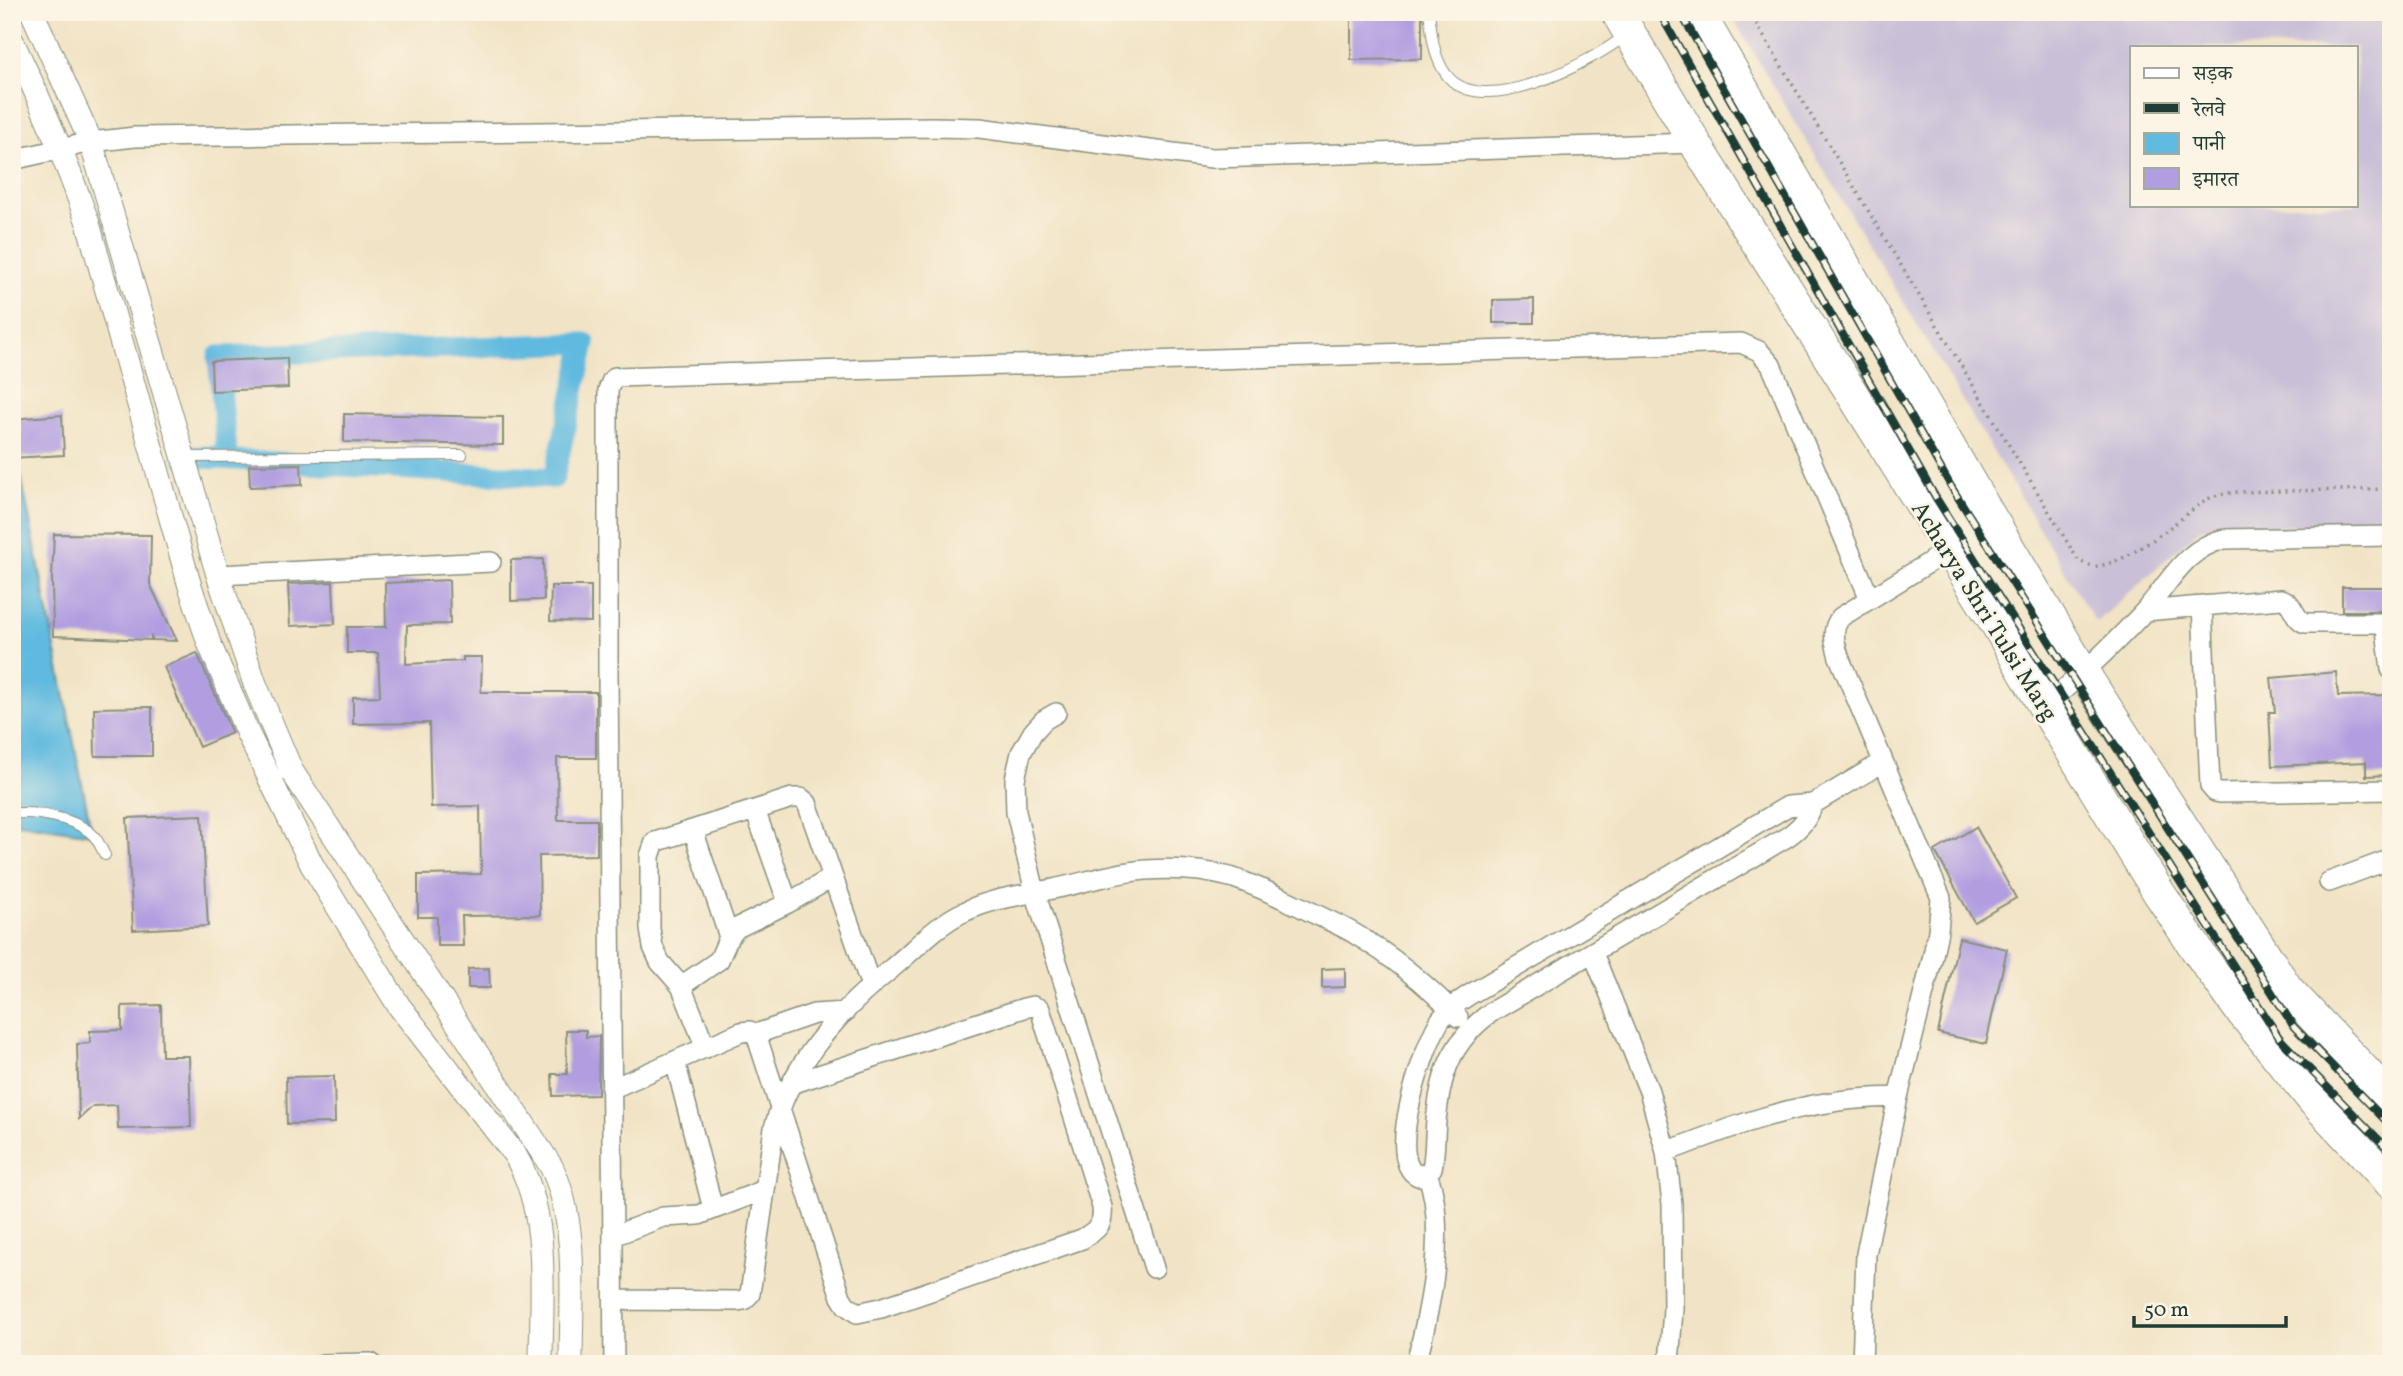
<svg xmlns="http://www.w3.org/2000/svg" width="2403" height="1376" font-family="Vollkorn,'Noto Serif Devanagari',serif">
	<style>
		.industrial { fill: #c9bfd7; fill-rule: evenodd }
		.water { fill: #61badf; stroke: #407c8a; stroke-width: 2 }
		.lines { fill: none; stroke-linecap: round; stroke-linejoin: round }
		.canal { stroke: #61badf; stroke-width: 21 }
		.building { fill: #b19ee0 }
		.service-casing { stroke: #88907c; stroke-width: 12 }
		.minor-casing { stroke: #88907c; stroke-width: 22 }
		.tertiary-casing { stroke: #88907c; stroke-width: 25 }
		.trunk-casing { stroke: #88907c; stroke-width: 34 }
		.path { stroke: #88907c; stroke-width: 3.5; stroke-dasharray: 2 5; stroke-linecap: butt }
		.service { stroke: #fff; stroke-width: 10 }
		.minor { stroke: #fff; stroke-width: 19 }
		.tertiary { stroke: #fff; stroke-width: 23 }
		.trunk { stroke: #fff; stroke-width: 32 }
		.rail-casing { stroke: #1f3d34; stroke-width: 8 }
		.rail { stroke: #fcf5e5; stroke-width: 5; stroke-dasharray: 16; stroke-linecap: butt }
		.labels { text-anchor: middle; stroke-width: 5; stroke-linejoin: round; paint-order: stroke }
		.street-label { font-size: 24px; fill: #1f3d34; stroke: #fcf5e5 }
	</style>
	<rect width="100%" height="100%" fill="#fcf5e5"/>
	<filter id="ink" filterUnits="userSpaceOnUse"><feTurbulence type="fractalNoise" baseFrequency=".0143" numOctaves="2"/><feDisplacementMap in="SourceGraphic" scale="14" xChannelSelector="R" yChannelSelector="G"/><feConvolveMatrix kernelMatrix="1 2 1 2 8 2 1 2 1" color-interpolation-filters="sRGB"/></filter>
	<filter id="wash" filterUnits="userSpaceOnUse"><feTurbulence type="fractalNoise" baseFrequency=".00686" numOctaves="4" result="noise"/><feDisplacementMap in="SourceGraphic" scale="28" xChannelSelector="R" yChannelSelector="G"/><feGaussianBlur stdDeviation="1.57" result="paint"/><feColorMatrix in="noise" values="0 0 0 0 0 0 0 0 0 0 0 0 0 0 0 0 0 1.4 0 .05"/><feComposite in="paint" operator="in"/></filter>
	<g filter="url(#wash)">
		<rect width="100%" height="100%" fill="#f1e3c5"/>
		<path class="industrial" d="M1729,12H2391V524L2201,528L2096,623ZM2132,47H2356V205H2132Z"/>
		<path class="water" d="M12,431L92,834L12,822Z"/>
		<g class="lines">
			<path class="canal" d="M585,343L554,478L184,457L227,456L218,356Z"/>
		</g>
		<g id="blocks">
			<path class="building" d="M1351,12H1422V59L1351,60Z
				M1534,299V323H1493V300Z
				M287,358L288,388L212,391L211,361Z
				M344,414L503,417V445L344,442Z
				M62,415L64,455L12,458V419Z
				M301,464L302,485L250,487L249,465Z
				M54,534L151,535L150,584L177,641L153,640L151,637V640L53,636L52,577Z
				M543,559L544,600L511,601V560Z
				M449,580L450,624L407,625L406,664L463,661V657H482L481,692H596V758H557L558,820H597V855L539,856L540,915L462,916L463,946H437V917H418V875L481,874L480,806L431,807L429,723L353,724V697L380,696L378,653H347V627H386L385,583Z
				M333,582L335,624L290,626L288,584Z
				M551,586H591V622L550,621Z
				M2342,587H2391V615L2380,611H2342Z
				M197,653L232,733L199,747L164,667Z
				M2336,672L2338,696L2391,695V775L2366,776V762L2272,766L2269,712H2275L2271,678Z
				M152,707V756H95L94,708Z
				M202,815L208,926L133,930L127,818Z
				M1976,827L2016,898L1974,922L1935,851Z
				M1959,938L2007,949L1986,1044L1938,1033Z
				M489,968L490,988H468V969Z
				M1345,968V987L1322,988V969Z
				M161,1005L162,1056H189L191,1127L118,1129L117,1105L93,1106L79,1119L77,1044L90,1043V1031L122,1030V1006Z
				M566,1030H586V1037L599,1036L598,1095L553,1096L552,1074H567Z
				M334,1076L335,1123L287,1124L286,1077Z"/>
		</g>
	</g>
	<g filter="url(#ink)">
		<use href="#blocks" fill-opacity="0" stroke="#88907c" stroke-width="2"/>
		<g class="lines">
			<g class="service-casing">
				<path id="service" d="M1429,12C1432,33 1433,57 1446,74C1480,122 1592,62 1626,35
					M185,457L462,455
					M12,814C34,810 77,819 93,835C99,841 101,848 105,855"/>
			</g>
			<g class="minor-casing">
				<path id="minor" d="M12,160L91,142L135,137L933,127L979,128L1212,158L1695,143
					M218,575L491,562
					M2202,605L2210,786L2215,792L2220,793L2391,790
					M2145,611L2281,599C2295,602 2292,618 2305,623H2380L2386,630L2391,669
					M2044,706C2079,678 2111,647 2142,614C2169,585 2183,549 2224,539L2391,536
					M1056,713L1044,720L1033,732L1021,753L1015,779L1016,812L1035,892L1154,1268
					M1813,804C1808,819 1800,828 1787,837L1493,1011C1455,1038 1442,1067 1437,1113C1434,1131 1436,1150 1432,1168L1427,1173L1418,1176C1384,1160 1424,1049 1438,1024C1445,1011 1457,1003 1469,995L1788,806L1813,804L1883,762
					M755,810L788,903
					M693,830L729,937
					M2329,882L2391,859
					M1593,953L1649,1091L1666,1152L1672,1204L1673,1309L1669,1364
					M681,986L719,960L729,937L737,928L788,903L833,877
					M756,1034L814,1014L845,1012
					M706,1048L681,986L660,962L653,947L650,929V856L655,842L792,798H801L807,803L871,986
					M675,1061L713,1209
					M611,1089L741,1032L750,1031L756,1034L841,1297L846,1305L857,1313L881,1308L1082,1239C1097,1230 1104,1225 1102,1207L1040,1009L1033,1006L1024,1008L791,1084
					M1666,1152C1720,1131 1775,1110 1833,1102C1854,1098 1877,1098 1898,1097
					M613,1236L663,1217L699,1215L764,1190
					M614,1300L738,1301L744,1300L750,1294L774,1128C791,1063 839,1011 891,969C914,950 938,923 966,911C994,898 1023,895 1053,889C1084,883 1114,872 1146,870C1173,868 1204,870 1230,877C1256,885 1279,897 1303,908C1320,917 1339,924 1355,934C1392,956 1428,986 1458,1017
					M323,1364L371,1363
					M614,1364L608,672V390L612,380L615,377L1741,343L1759,351L1771,365L1870,599
					M1416,1364C1430,1309 1448,1228 1427,1173
					M1862,1364L1866,1254L1898,1097L1932,960L1938,931L1941,898L1839,657C1835,642 1830,630 1841,617L1930,562L1947,547"/>
			</g>
			<g class="tertiary-casing">
				<path id="tertiary" d="M32,12L91,142L218,575L255,684L291,770L551,1166C579,1222 571,1302 571,1364
					M12,41C41,101 66,160 88,223L189,583L209,643L248,734L312,865L399,1006L515,1155C551,1216 541,1295 541,1364"/>
			</g>
			<g class="trunk-casing">
				<path id="trunk" d="M1617,12L1695,143L1999,628L2044,706L2159,893L2197,950L2238,1007L2313,1100L2391,1183
					M1698,12L1977,495L2084,674L2287,989L2391,1099"/>
			</g>
			<path class="path" d="M1749,12L2078,560C2084,563 2091,567 2098,566C2133,561 2177,521 2205,500L2218,495L2235,492L2391,489"/>
			<use href="#service" class="service"/>
			<use href="#minor" class="minor"/>
			<use href="#tertiary" class="tertiary"/>
			<use href="#trunk" class="trunk"/>
			<g class="rail-casing">
				<path id="rail" d="M1659,12L1936,498L2280,1039L2391,1152
					M1680,12L1952,488L2294,1027L2391,1126"/>
			</g>
			<use href="#rail" class="rail"/>
		</g>
	</g>
	<g class="labels">
		<g class="street-label">
			<text transform="translate(1985 611) rotate(58)" y="8">Acharya Shri Tulsi Marg</text>
		</g>
	</g>
	<rect width="2403" height="1376" fill="none" stroke="#fcf5e5" stroke-width="42"/>
	<rect x="2130" y="46" width="228" height="161" fill="#fcf5e5" stroke="#a4ab9e" stroke-width="2"/>
	<rect x="2144" y="68" width="35" height="10" fill="#ffffff" stroke="#a4ab9e" stroke-width="2"/>
	<text x="2193" y="80" font-size="21" fill="#1f3d34">सड़क</text>
	<rect x="2144" y="103" width="35" height="10" fill="#1f3d34" stroke="#a4ab9e" stroke-width="2"/>
	<text x="2193" y="116" font-size="21" fill="#1f3d34">रेलवे</text>
	<rect x="2144" y="133" width="35" height="21" fill="#61badf" stroke="#a4ab9e" stroke-width="2"/>
	<text x="2193" y="150" font-size="21" fill="#1f3d34">पानी</text>
	<rect x="2144" y="168" width="35" height="21" fill="#b19ee0" stroke="#a4ab9e" stroke-width="2"/>
	<text x="2193" y="186" font-size="21" fill="#1f3d34">इमारत</text>
	<path d="M2134 1316v10h152v-10" fill="none" stroke="#1f3d34" stroke-width="3.5"/>
	<text x="2144" y="1316" font-size="21" fill="#1f3d34" stroke="#fcf5e5" stroke-width="5" paint-order="stroke">50 m</text>
</svg>
